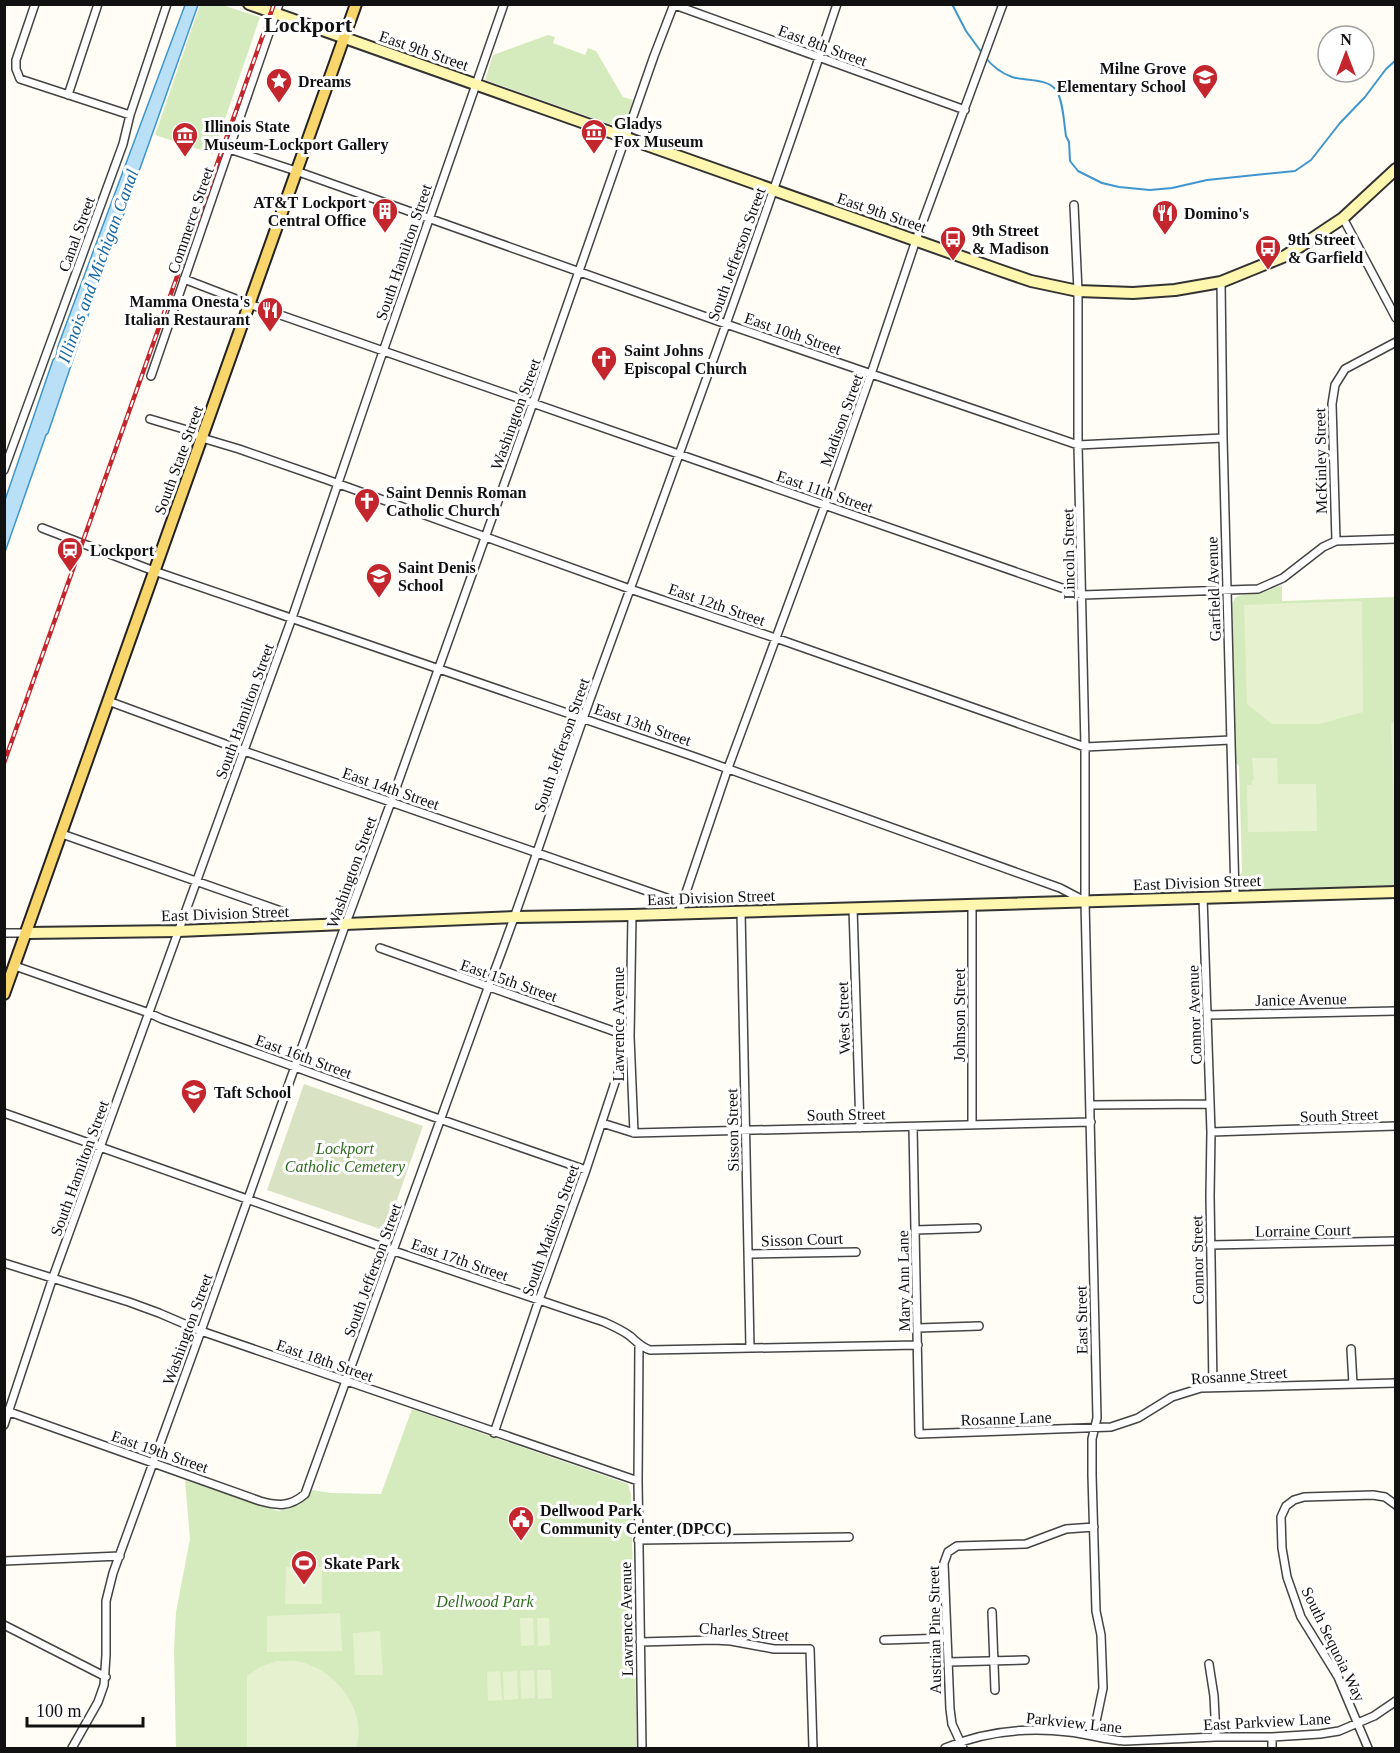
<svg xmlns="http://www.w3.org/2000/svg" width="1400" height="1753" font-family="'Times New Roman',serif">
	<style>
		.green { fill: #d5ebbd }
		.cemetery { fill: #d9e3c4 }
		.pitch { fill: #e6f2cf }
		.water { fill: #b9e0f7; stroke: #3f96cf; stroke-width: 1.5 }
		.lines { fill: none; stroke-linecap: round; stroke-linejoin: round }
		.stream { stroke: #3f96cf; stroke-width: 2 }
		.street-casing { stroke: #444; stroke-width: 10 }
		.secondary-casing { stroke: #333; stroke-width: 14 }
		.primary-casing { stroke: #222; stroke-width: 14 }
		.street { stroke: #fff; stroke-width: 7 }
		.secondary { stroke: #fff6b0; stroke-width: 10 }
		.primary { stroke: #f9d66b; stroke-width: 10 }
		.rail-casing { stroke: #c4262e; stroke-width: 4.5 }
		.rail { stroke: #fff; stroke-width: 2; stroke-dasharray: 7; stroke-linecap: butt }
		.labels { text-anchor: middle; stroke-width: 6; stroke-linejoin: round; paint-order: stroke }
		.street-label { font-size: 16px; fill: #111; stroke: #fff }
		.poi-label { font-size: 16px; font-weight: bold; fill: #111; stroke: #fff; text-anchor: start }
		.park-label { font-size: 16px; font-style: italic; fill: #2f6b1f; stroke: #fff }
		.water-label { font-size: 18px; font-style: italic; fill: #1768a6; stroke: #fff }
		.district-label { font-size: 22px; font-weight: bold; fill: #111; stroke: #fff }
	</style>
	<rect width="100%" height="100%" fill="#fffdf5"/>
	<path class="green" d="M200,5H222L260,17L213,154L155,135Z
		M548,35L555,37L553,43L585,55L588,48L596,51L623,97L633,100L624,129L485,80L493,55Z
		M1282,585V601L1395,597V887L1252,890C1243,889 1240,884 1239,876L1242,872L1239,766L1236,763L1232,604L1235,598L1238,596L1266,591Z
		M412,1409L628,1484L631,1495L637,1748H176L174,1649L176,1612L190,1539L185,1480L278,1511C294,1508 303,1503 312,1490L331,1493L381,1494Z"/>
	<path class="cemetery" d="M304,1084L423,1126L386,1231L267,1190Z"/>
	<path class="pitch" d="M1362,601L1363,712L1319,724H1272L1247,704L1244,605Z
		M1391,723H1396L1395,837Z
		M1252,758H1277L1278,784H1316L1317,831L1248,832L1247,785H1252V780H1254Z
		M286,1567H322V1604H285Z
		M340,1613L342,1651L267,1652V1616Z
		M520,1618H533L534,1645L521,1646Z
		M537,1618H549L550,1645L538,1646Z
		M380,1631L383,1675H355L353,1633Z
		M277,1661C285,1661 294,1660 301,1662C337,1671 368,1711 356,1748H247V1676L260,1667Z
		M534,1670L535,1698L521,1699L520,1671Z
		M537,1670H551L552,1698L538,1699Z
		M500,1671L502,1700L488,1701L487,1672Z
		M517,1671L518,1699L504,1700L503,1672Z"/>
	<path class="water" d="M185,5H198L93,301L48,433L46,435L5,552V500L53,360L56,357L58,346Z"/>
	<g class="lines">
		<path class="stream" d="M952,4L966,31L982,53
			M985,57C992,66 1001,73 1012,77C1025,81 1047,78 1056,90C1063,99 1064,124 1066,136L1069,142L1070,161L1078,171L1102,183L1119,187L1150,190L1172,188L1207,180L1295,171L1311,160L1340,123L1365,97L1386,69L1396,60"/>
		<g class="street-casing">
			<path id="street" d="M35,4L16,60V69L20,79L130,115
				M672,4L965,110
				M68,95L98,4
				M211,143L296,171L726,324L1078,445L1223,438
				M1074,205L1078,291V445L1085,747V901L1097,1418L1092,1439V1475L1096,1611L1101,1635L1103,1688L1093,1736
				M1343,218L1396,318
				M184,279L249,304L1082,595L1258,589L1283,578L1323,547L1336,541L1396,539
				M1221,282L1223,438L1235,895
				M151,376L279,4
				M150,419L187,430L202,438L239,449L325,479L630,589L787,642L1085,747L1231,740
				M4,470L123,144L130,115L167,4
				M42,528L154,571L695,757L1060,888L1083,900
				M1336,541L1332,404L1335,385L1345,369L1396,342
				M108,701L244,751L667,898
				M62,834L281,911
				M1203,897L1211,1132L1210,1196L1213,1387
				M972,904V1125
				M853,908L860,1128
				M741,911L750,1348
				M679,913L728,768L825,505L871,374L916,240L1003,4
				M632,915L630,1037L634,1133
				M4,933H27
				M380,948L630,1037L586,1170L539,1300L494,1433
				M15,966L149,1013L162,1019L428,1115L586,1170
				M1207,1015L1396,1011
				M1090,1105L1210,1104
				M4,1113L394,1251L604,1322C613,1326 622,1330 630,1336C637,1342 641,1347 650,1350L918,1345
				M602,1123L634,1133L1091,1122
				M913,1127L919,1434L1111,1427L1138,1418L1172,1397L1201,1388L1396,1383
				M1211,1132L1396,1126
				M915,1230L977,1228
				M1210,1245L1396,1241
				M749,1254L856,1252
				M4,1263L129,1302L159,1313L201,1331L638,1481
				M918,1328L979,1326
				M639,1345L638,1481L642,1748
				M1351,1349L1353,1384
				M4,1410L260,1501C278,1506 290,1507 305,1494L488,988C526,890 557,790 593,691C676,463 760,235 837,4
				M4,1425L53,1277L292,618L379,363L504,4
				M638,1540L849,1537
				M4,1561L120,1556
				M992,1612L995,1690
				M4,1625L106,1677
				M884,1640L947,1638
				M640,1642L714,1640L731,1641L774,1649H810L813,1748
				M948,1662L1025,1660
				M1209,1664L1214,1696L1216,1737
				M72,1748L98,1702L104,1685L106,1655V1601L113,1573L201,1331L346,923L391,802L533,403L654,56L674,4
				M945,1748C985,1731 1026,1727 1069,1732C1088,1734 1106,1740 1125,1741L1216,1737H1272L1320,1734L1339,1731L1374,1716L1396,1701
				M963,1748L952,1724L950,1709L944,1563L948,1552L957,1546L1026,1544L1066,1529L1094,1527
				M1272,1748V1737
				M1368,1748L1338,1677L1301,1617L1287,1577L1282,1548L1281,1517L1286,1506L1294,1500L1304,1497L1373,1495L1385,1497L1396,1505"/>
		</g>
		<g class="secondary-casing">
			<path id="secondary" d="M249,4C499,93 749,181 999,270L1031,281L1078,291L1133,293L1175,290L1221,282L1285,256L1304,244L1343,218L1396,169
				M27,933L178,931L516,917L632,915L1396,892"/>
		</g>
		<g class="primary-casing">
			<path id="primary" d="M4,994L356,4"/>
		</g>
		<use href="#street" class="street"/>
		<use href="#secondary" class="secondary"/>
		<use href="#primary" class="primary"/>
		<g class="rail-casing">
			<path id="rail" d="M4,763L274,4"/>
		</g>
		<use href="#rail" class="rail"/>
	</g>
	<defs>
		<g id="school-pin" transform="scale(1.35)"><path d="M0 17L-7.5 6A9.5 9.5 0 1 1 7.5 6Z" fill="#c4262e" stroke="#fff"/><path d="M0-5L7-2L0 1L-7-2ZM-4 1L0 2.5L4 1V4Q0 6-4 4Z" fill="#fff"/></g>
		<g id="sight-pin" transform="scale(1.35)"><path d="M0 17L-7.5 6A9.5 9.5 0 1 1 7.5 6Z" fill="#c4262e" stroke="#fff"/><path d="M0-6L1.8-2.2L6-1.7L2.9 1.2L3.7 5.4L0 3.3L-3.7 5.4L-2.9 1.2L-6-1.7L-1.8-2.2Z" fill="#fff"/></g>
		<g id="museum-pin" transform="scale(1.35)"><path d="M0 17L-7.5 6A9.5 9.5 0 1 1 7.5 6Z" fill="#c4262e" stroke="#fff"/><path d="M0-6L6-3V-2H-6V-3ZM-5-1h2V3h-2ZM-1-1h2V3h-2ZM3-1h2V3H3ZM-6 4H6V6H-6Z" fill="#fff"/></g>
		<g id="building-pin" transform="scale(1.35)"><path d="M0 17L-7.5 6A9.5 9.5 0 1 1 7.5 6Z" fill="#c4262e" stroke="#fff"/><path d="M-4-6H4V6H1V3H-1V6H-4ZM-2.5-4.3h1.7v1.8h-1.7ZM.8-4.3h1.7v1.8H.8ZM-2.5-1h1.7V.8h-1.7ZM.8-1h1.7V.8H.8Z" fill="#fff"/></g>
		<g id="restaurant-pin" transform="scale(1.35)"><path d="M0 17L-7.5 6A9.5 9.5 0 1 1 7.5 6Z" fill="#c4262e" stroke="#fff"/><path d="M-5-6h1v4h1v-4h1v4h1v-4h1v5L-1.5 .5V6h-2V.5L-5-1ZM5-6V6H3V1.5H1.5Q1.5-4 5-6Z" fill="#fff"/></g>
		<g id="bus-pin" transform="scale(1.35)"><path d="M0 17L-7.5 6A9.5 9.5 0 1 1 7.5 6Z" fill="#c4262e" stroke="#fff"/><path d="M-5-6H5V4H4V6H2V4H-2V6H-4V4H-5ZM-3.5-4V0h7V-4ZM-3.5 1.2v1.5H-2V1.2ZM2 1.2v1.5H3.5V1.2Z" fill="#fff"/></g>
		<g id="church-pin" transform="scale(1.35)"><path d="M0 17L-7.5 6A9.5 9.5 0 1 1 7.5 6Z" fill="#c4262e" stroke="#fff"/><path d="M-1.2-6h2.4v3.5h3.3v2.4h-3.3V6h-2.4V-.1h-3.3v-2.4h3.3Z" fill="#fff"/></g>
		<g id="station-pin" transform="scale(1.35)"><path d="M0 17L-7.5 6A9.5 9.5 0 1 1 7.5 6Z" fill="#c4262e" stroke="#fff"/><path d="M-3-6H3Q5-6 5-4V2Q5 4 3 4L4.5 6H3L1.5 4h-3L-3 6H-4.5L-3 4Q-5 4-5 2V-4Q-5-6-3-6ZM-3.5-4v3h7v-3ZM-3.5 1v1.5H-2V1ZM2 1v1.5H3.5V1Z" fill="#fff"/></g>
		<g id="civic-pin" transform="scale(1.35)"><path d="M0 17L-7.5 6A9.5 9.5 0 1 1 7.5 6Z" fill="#c4262e" stroke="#fff"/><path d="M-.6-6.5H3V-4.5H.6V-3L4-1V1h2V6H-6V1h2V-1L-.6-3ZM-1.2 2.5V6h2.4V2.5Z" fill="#fff"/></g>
		<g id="stadium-pin" transform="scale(1.35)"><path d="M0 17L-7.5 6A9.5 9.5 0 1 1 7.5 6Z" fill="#c4262e" stroke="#fff"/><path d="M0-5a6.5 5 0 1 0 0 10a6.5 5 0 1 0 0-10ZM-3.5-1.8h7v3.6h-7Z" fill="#fff"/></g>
	</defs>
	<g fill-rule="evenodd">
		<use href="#school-pin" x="1205" y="77"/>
		<use href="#sight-pin" x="279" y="81"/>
		<use href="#museum-pin" x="594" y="132"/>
		<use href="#museum-pin" x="185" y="135"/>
		<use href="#building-pin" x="385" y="211"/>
		<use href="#restaurant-pin" x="1165" y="213"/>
		<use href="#bus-pin" x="953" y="239"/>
		<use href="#bus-pin" x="1268" y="248"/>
		<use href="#restaurant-pin" x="270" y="310"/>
		<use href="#church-pin" x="604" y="359"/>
		<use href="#church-pin" x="367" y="501"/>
		<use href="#station-pin" x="70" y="550"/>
		<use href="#school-pin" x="379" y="576"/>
		<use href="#school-pin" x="194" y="1092"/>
		<use href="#civic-pin" x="521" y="1519"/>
		<use href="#stadium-pin" x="304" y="1563"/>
	</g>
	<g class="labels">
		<g class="street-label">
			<text transform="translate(823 45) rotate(20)" y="6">East 8th Street</text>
			<text transform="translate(424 50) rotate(19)" y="6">East 9th Street</text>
			<text transform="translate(882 212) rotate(19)" y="6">East 9th Street</text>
			<text transform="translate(190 220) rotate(-71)" y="6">Commerce Street</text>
			<text transform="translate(76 234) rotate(-70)" y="6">Canal Street</text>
			<text transform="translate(403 252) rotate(-71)" y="6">South Hamilton Street</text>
			<text transform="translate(736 254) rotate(-70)" y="6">South Jefferson Street</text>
			<text transform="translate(793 333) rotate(19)" y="6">East 10th Street</text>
			<text transform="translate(515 414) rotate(-70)" y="6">Washington Street</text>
			<text transform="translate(841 420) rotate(-70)" y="6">Madison Street</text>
			<text transform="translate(178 460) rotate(-70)" y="6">South State Street</text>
			<text transform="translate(1320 461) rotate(-91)" y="6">McKinley Street</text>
			<text transform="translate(825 491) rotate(19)" y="6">East 11th Street</text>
			<text transform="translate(1068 554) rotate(-91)" y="6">Lincoln Street</text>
			<text transform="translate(1213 589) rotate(-92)" y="6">Garfield Avenue</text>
			<text transform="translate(717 604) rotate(19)" y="6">East 12th Street</text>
			<text transform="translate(244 711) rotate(-70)" y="6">South Hamilton Street</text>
			<text transform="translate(643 724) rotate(19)" y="6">East 13th Street</text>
			<text transform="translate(561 745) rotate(-71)" y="6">South Jefferson Street</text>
			<text transform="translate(391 788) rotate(19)" y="6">East 14th Street</text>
			<text transform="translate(351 872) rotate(-70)" y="6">Washington Street</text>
			<text transform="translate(1197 882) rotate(-2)" y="6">East Division Street</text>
			<text transform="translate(711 897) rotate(-2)" y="6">East Division Street</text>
			<text transform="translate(225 913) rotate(-2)" y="6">East Division Street</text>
			<text transform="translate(509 980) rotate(19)" y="6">East 15th Street</text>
			<text transform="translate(1301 999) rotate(-1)" y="6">Janice Avenue</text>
			<text transform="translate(959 1015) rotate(-90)" y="6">Johnson Street</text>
			<text transform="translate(1194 1015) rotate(-92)" y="6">Connor Avenue</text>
			<text transform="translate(843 1018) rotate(-92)" y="6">West Street</text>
			<text transform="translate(618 1024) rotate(-90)" y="6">Lawrence Avenue</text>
			<text transform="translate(304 1056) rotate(20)" y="6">East 16th Street</text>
			<text transform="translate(846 1114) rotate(-1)" y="6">South Street</text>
			<text transform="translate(1339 1115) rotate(-2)" y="6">South Street</text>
			<text transform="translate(732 1130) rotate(-91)" y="6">Sisson Street</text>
			<text transform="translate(79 1168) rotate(-70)" y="6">South Hamilton Street</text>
			<text transform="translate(550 1230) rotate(-70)" y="6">South Madison Street</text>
			<text transform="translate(1303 1230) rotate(-1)" y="6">Lorraine Court</text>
			<text transform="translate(802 1239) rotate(-2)" y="6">Sisson Court</text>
			<text transform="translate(460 1259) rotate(19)" y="6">East 17th Street</text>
			<text transform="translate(1197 1260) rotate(-91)" y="6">Connor Street</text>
			<text transform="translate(372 1270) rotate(-70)" y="6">South Jefferson Street</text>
			<text transform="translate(903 1281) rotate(-91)" y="6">Mary Ann Lane</text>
			<text transform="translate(1081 1320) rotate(-91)" y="6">East Street</text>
			<text transform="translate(187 1329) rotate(-70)" y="6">Washington Street</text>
			<text transform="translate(325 1360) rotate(19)" y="6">East 18th Street</text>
			<text transform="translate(1239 1375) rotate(-4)" y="6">Rosanne Street</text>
			<text transform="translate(1006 1418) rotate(-2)" y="6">Rosanne Lane</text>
			<text transform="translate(160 1451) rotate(19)" y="6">East 19th Street</text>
			<text transform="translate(626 1619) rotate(-91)" y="6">Lawrence Avenue</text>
			<text transform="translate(934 1630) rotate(-91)" y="6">Austrian Pine Street</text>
			<text transform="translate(744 1631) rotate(5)" y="6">Charles Street</text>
			<text transform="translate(1334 1644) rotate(64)" y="6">South Sequoia Way</text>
			<text transform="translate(1267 1721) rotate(-3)" y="6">East Parkview Lane</text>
			<text transform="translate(1074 1722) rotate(6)" y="6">Parkview Lane</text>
		</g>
		<g class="poi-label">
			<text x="1186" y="74" text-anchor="end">Milne Grove<tspan x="1186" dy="18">Elementary School</tspan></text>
			<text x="298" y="87">Dreams</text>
			<text x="614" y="129">Gladys<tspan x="614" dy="18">Fox Museum</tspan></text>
			<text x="204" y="132">Illinois State<tspan x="204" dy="18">Museum-Lockport Gallery</tspan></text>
			<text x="366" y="208" text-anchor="end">AT&amp;T Lockport<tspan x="366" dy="18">Central Office</tspan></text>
			<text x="1184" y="219">Domino's</text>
			<text x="972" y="236">9th Street<tspan x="972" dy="18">&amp; Madison</tspan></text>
			<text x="1288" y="245">9th Street<tspan x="1288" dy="18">&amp; Garfield</tspan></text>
			<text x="250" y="307" text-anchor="end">Mamma Onesta's<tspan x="250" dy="18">Italian Restaurant</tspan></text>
			<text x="624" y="356">Saint Johns<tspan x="624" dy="18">Episcopal Church</tspan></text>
			<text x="386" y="498">Saint Dennis Roman<tspan x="386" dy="18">Catholic Church</tspan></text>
			<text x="90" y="556">Lockport</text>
			<text x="398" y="573">Saint Denis<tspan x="398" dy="18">School</tspan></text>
			<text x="214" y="1098">Taft School</text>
			<text x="540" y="1516">Dellwood Park<tspan x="540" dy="18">Community Center (DPCC)</tspan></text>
			<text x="324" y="1569">Skate Park</text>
		</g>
		<g class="park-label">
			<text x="345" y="1154">Lockport<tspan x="345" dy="18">Catholic Cemetery</tspan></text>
			<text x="485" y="1607">Dellwood Park</text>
		</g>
		<g class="water-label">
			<text transform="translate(98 266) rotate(-70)" y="6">Illinois and Michigan Canal</text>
		</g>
		<g class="district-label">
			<text x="308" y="32">Lockport</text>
		</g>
	</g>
	<rect width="1400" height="1753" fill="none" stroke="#111111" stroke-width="12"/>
	<g transform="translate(1346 54)"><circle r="28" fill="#ffffff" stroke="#a0a0a0" stroke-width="1.5"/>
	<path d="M0-4.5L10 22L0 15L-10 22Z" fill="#c4262e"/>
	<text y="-9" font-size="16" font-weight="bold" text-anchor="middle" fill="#111111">N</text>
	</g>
	<path d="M27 1717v9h116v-9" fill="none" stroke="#111111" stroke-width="3"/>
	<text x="36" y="1717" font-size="18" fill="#111111" stroke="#ffffff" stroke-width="4.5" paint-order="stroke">100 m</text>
</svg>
